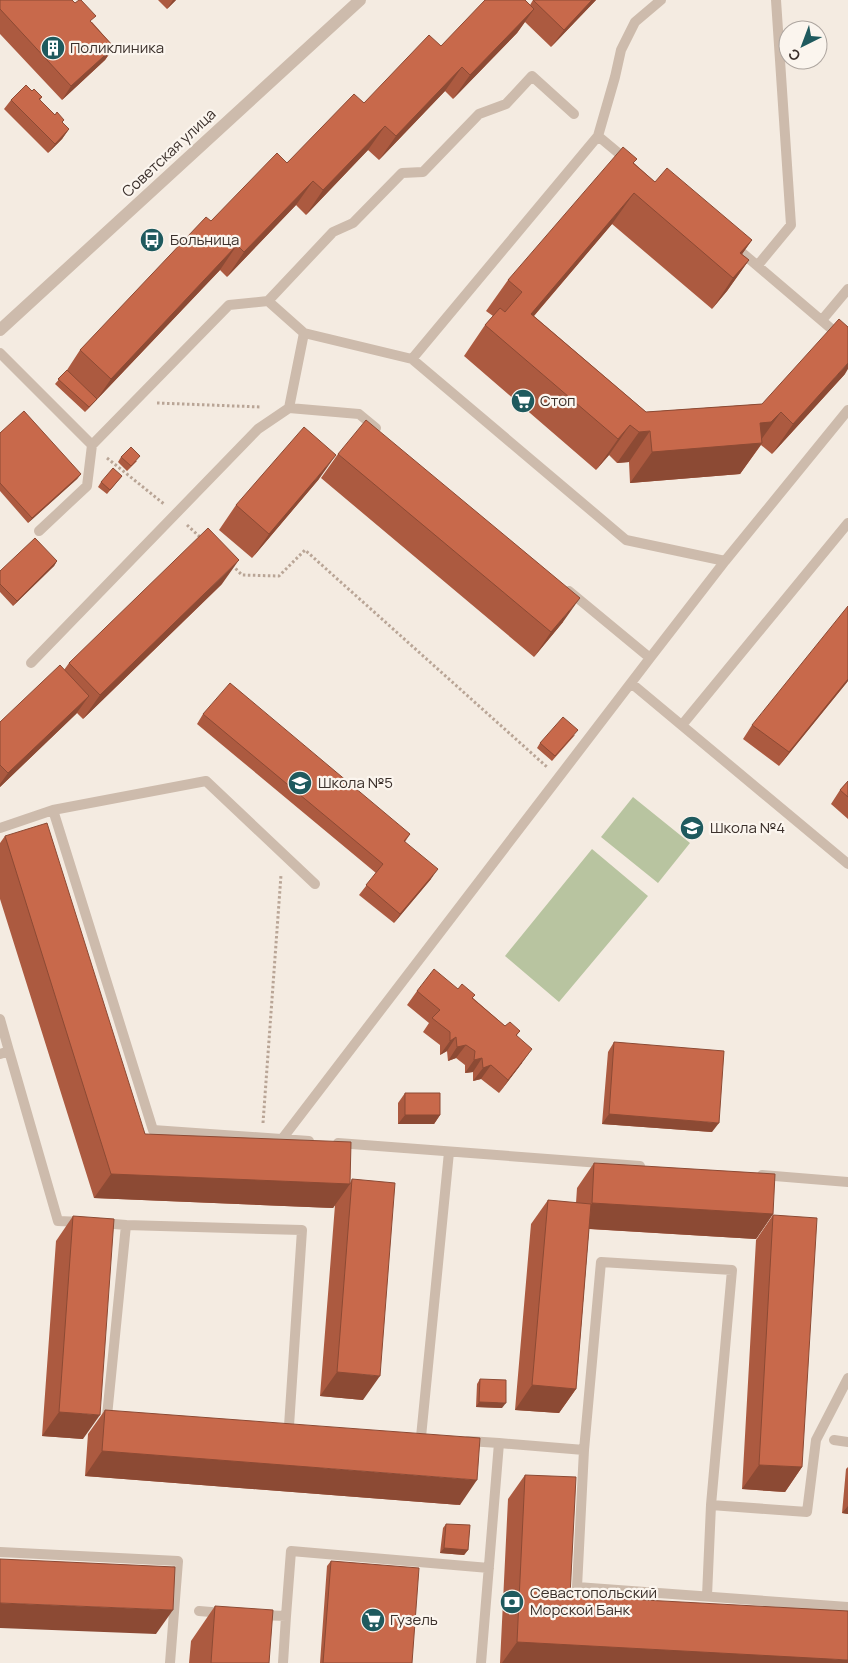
<svg xmlns="http://www.w3.org/2000/svg" width="848" height="1663" font-family="Manrope,sans-serif">
	<style>
		.green { fill: #b8c4a0 }
		.lines { fill: none; stroke-linecap: round; stroke-linejoin: round }
		.path { stroke: #b9a596; stroke-width: 3; stroke-dasharray: 2.5 2.5; stroke-linecap: butt }
		.service { stroke: #cdbbac; stroke-width: 10 }
		.minor { stroke: #cdbbac; stroke-width: 12 }
		.wall { fill: #ac5a40 }
		.shaded-wall { fill: #8c4a34 }
		.building { fill: #c8694b; stroke: #8c4a34 }
		.labels { text-anchor: middle; stroke-width: 4.5; stroke-linejoin: round; paint-order: stroke }
		.poi-label { font-size: 15px; fill: #3b302b; stroke: #fbf5ee; text-anchor: start }
		.street-label { font-size: 15px; fill: #3b302b; stroke: #fbf5ee }
	</style>
	<rect width="100%" height="100%" fill="#f4ebe1"/>
	<path class="green" d="M633,797L690,843L658,883L601,837Z
		M592,849L648,896L559,1002L505,956Z"/>
	<g class="lines">
		<path class="path" d="M157,403L261,407
			M107,458L164,504
			M187,525L201,538
			M232,565L242,575L279,576L305,550L547,767
			M263,1123L281,875"/>
		<path class="service" d="M661,0L635,22L621,50L615,77L598,136L412,359L626,540L725,561L848,410
			M598,136L628,161
			M733,245L848,343
			M758,265L791,225L776,0
			M268,301L304,333L289,408
			M822,320L848,289
			M304,333L412,359
			M0,353L92,445L229,305L268,301L333,232L353,223L402,173L423,172L479,114L506,104L532,76L574,114
			M39,531L87,486L92,445
			M569,591L650,658L725,561
			M31,663L258,429L289,408L359,414L376,428
			M631,683L848,864
			M682,725L848,523
			M53,810L153,1130L309,1141
			M0,828L53,810L206,781L315,884
			M0,1019L9,1051L0,1054
			M9,1051L58,1221L82,1222
			M282,1139L650,658
			M338,1143L640,1166
			M762,1175L848,1182
			M102,1223L126,1225L107,1416H114
			M126,1225L302,1230L289,1426
			M421,1437L449,1152
			M834,1440L848,1442
			M468,1441L499,1443
			M584,1450L577,1587L848,1607
			M711,1505L807,1512L816,1440L848,1378
			M0,1552L178,1561L170,1663
			M199,1611L223,1613
			M260,1615L286,1616L283,1663
			M286,1616L291,1551L489,1568
			M481,1663L499,1443L584,1450L601,1262L732,1270L711,1505L707,1596"/>
		<path class="minor" d="M0,330L360,0"/>
	</g>
	<path class="wall" d="M0,0L92,22L114,47L105,60L62,100L0,34Z
		M158,0H176L167,9Z
		M533,0H596L551,47L525,22L517,33L453,99L445,91L379,160L368,150L306,215L296,205L227,277L220,270L85,412L55,384L67,370L80,350L211,221L364,103L441,46L530,5Z
		M32,91L42,97L40,100L69,129L62,139L48,153L4,109L11,100Z
		M634,163L655,182L752,240L742,254L749,260L727,291L712,309L612,224L534,316L646,412L762,404L845,374L772,454L761,445L740,474L630,483L629,462L617,463L609,455L596,470L464,356L485,325L493,316L486,311L508,280Z
		M0,433L81,474L77,479L28,523L0,491Z
		M338,454L563,622L534,657L321,478Z
		M121,457L137,461L127,471L118,462Z
		M122,476L107,494L98,487L101,482Z
		M319,479L252,558L219,530L236,505Z
		M57,561L54,566L13,606L0,592V571Z
		M222,584L83,719L77,713L0,787V722L64,670L69,663Z
		M848,681L779,766L743,739L752,725Z
		M203,714L410,834L405,842L431,879L394,923L359,895L376,873L197,724Z
		M575,735L552,761L537,748L540,743Z
		M848,781V819L831,804L840,790Z
		M5,836L145,1134L350,1183L352,1179L363,1400L320,1396L335,1205L333,1208L94,1198L0,899V843Z
		M458,989L473,998L505,1026L520,1031L517,1035L522,1063L499,1093L481,1079L473,1081V1072L465,1073V1065L456,1058L448,1061L447,1051L440,1055V1045L423,1032L429,1023L407,1005L417,991Z
		M614,1042L712,1132L602,1124L608,1052Z
		M405,1093L440,1115L434,1124H398V1103Z
		M594,1163L773,1214L756,1239L589,1229L576,1389L559,1413L515,1410L531,1224L548,1200L576,1203L577,1188Z
		M773,1215L802,1467L785,1492L742,1489L756,1240Z
		M73,1216L83,1439L42,1436L56,1241Z
		M480,1379L502,1408L476,1407L477,1384Z
		M105,1410L460,1505L85,1476L88,1434Z
		M848,1467V1514L842,1513L846,1469Z
		M525,1475L570,1596L848,1663H500L508,1499Z
		M446,1524L468,1550L464,1555L440,1553L443,1528Z
		M331,1561L412,1663H320L327,1566Z
		M215,1606L269,1663H189L191,1641Z"/>
	<path class="shaded-wall" d="M173,0H176L167,9Z
		M592,0H596L551,47L564,30Z
		M534,9L517,33L453,99L470,75Z
		M114,47L105,60L62,100L71,86Z
		M462,67L445,91L379,160L396,136Z
		M385,126L368,150L306,215L323,190Z
		M69,129L62,139L48,153L55,144Z
		M313,181L296,205L227,277L244,252Z
		M634,193L612,224L509,345L531,314Z
		M752,240L730,271L740,253Z
		M237,245L220,270L85,412L89,407L97,399L111,379Z
		M749,260L727,291L712,309L733,278Z
		M848,363V369L845,374L772,454L793,424Z
		M781,412L758,444L762,443L740,474L630,483L652,452L760,423Z
		M630,425L609,455L596,470L618,439Z
		M650,431L629,462L617,463L639,432Z
		M336,455L319,479L252,558L269,534Z
		M81,474L77,479L28,523L32,518Z
		M239,560L222,584L83,719L100,695Z
		M57,561L54,566L13,606L17,601Z
		M580,598L563,622L534,657L551,632Z
		M848,679V681L779,766L789,752Z
		M89,696L76,714L0,787V784L8,773Z
		M438,869L431,879L394,923L400,914Z
		M456,1037L447,1051L440,1055L450,1041Z
		M466,1045L456,1058L448,1061L457,1047Z
		M532,1049L522,1063L499,1093L508,1080Z
		M482,1058L473,1072L465,1073L474,1060Z
		M491,1065L481,1079L473,1081L483,1068Z
		M609,1114L719,1123L712,1132L602,1124Z
		M405,1115H440L434,1124H398Z
		M111,1174L350,1184L333,1208L94,1198Z
		M592,1203L773,1214L756,1239L575,1228Z
		M337,1372L380,1376L363,1400L320,1396Z
		M532,1385L576,1389L559,1413L515,1410Z
		M479,1402L506,1403L502,1408L476,1407Z
		M59,1412L100,1415L83,1439L42,1436Z
		M102,1451L477,1480L460,1505L85,1476Z
		M759,1465L802,1467L785,1492L742,1489Z
		M848,1506V1514L842,1513Z
		M444,1548L468,1550L464,1555L440,1553Z
		M0,1603L173,1610L156,1634L0,1628Z
		M517,1642L848,1660V1663H502Z"/>
	<path class="building" d="M0,0H72L75,3L79,0H81L96,16L90,21L114,47L71,86L0,9Z
		M485,0H525L534,9L470,75L462,67L396,136L385,126L323,190L313,181L244,252L237,245L111,379L80,350L206,217L211,221L277,153L287,163L354,94L364,103L429,35L441,46Z
		M533,0H592L564,30Z
		M26,85L32,91L34,89L42,97L39,99L55,115L57,112L64,120L62,122L69,129L55,144L11,100Z
		M623,147L637,159L633,163L655,182L667,168L752,240L740,253L749,260L733,278L634,193L531,314L646,412L762,404L839,319L848,327V363L793,424L781,412L771,422L760,423L762,443L652,452L650,431L639,432L630,425L618,439L485,325L500,308L505,312L522,292L508,280Z
		M67,370L97,399L89,407L58,379Z
		M24,411L81,474L32,518L0,483V433Z
		M366,420L580,598L551,632L338,454Z
		M304,427L336,455L269,534L236,505Z
		M131,447L140,456L131,466L121,457Z
		M113,468L122,476L110,490L101,482Z
		M208,528L239,560L100,695L69,663Z
		M35,538L57,561L17,601L0,584V571Z
		M848,606V679L789,752L752,725Z
		M60,665L89,696L8,773L0,765V722Z
		M230,683L410,834L404,841L438,869L400,914L366,885L383,864L203,714Z
		M563,717L578,730L555,756L540,743Z
		M848,781V797L840,790Z
		M47,823L145,1134L351,1142L350,1184L111,1174L5,836Z
		M434,969L458,989L462,984L475,995L472,998L505,1026L510,1022L520,1031L516,1035L532,1049L508,1080L491,1065L483,1068L482,1058L474,1060L475,1051L466,1045L457,1047L456,1037L450,1041V1032L432,1018L440,1010L417,991Z
		M614,1042L724,1051L719,1123L609,1114Z
		M405,1093H440V1115H405Z
		M594,1163L775,1174L773,1214L592,1203Z
		M352,1179L395,1183L380,1376L337,1372Z
		M548,1200L591,1204L576,1389L532,1385Z
		M773,1215L817,1218L802,1467L759,1465Z
		M73,1216L114,1219L100,1415L59,1412Z
		M480,1379L506,1380V1403L479,1402Z
		M105,1410L480,1438L477,1480L102,1451Z
		M525,1475L576,1477L570,1596L848,1611V1660L517,1642Z
		M446,1524L470,1525L468,1550L444,1548Z
		M0,1559L175,1567L173,1610L0,1603Z
		M331,1561L419,1568L412,1663H323Z
		M215,1606L273,1610L269,1663H211Z"/>
	<defs>
		<g id="building-disc" transform="scale(1.25)"><circle r="9.5" fill="#1f5a5e" stroke="#fbf5ee"/><path d="M-4-6H4V6H1V3H-1V6H-4ZM-2.5-4.3h1.7v1.8h-1.7ZM.8-4.3h1.7v1.8H.8ZM-2.5-1h1.7V.8h-1.7ZM.8-1h1.7V.8H.8Z" fill="#fff"/></g>
		<g id="bus-disc" transform="scale(1.25)"><circle r="9.5" fill="#1f5a5e" stroke="#fbf5ee"/><path d="M-5-6H5V4H4V6H2V4H-2V6H-4V4H-5ZM-3.5-4V0h7V-4ZM-3.5 1.2v1.5H-2V1.2ZM2 1.2v1.5H3.5V1.2Z" fill="#fff"/></g>
		<g id="supermarket-disc" transform="scale(1.25)"><circle r="9.5" fill="#1f5a5e" stroke="#fbf5ee"/><path d="M-6-5.5h2.5l.6 2H6L4.5 2H-2.5L-4.4-4H-6ZM-1.5 3.2a1.3 1.3 0 1 0 .1 0ZM3 3.2a1.3 1.3 0 1 0 .1 0Z" fill="#fff"/></g>
		<g id="school-disc" transform="scale(1.25)"><circle r="9.5" fill="#1f5a5e" stroke="#fbf5ee"/><path d="M0-5L7-2L0 1L-7-2ZM-4 1L0 2.5L4 1V4Q0 6-4 4Z" fill="#fff"/></g>
		<g id="bank-disc" transform="scale(1.25)"><circle r="9.5" fill="#1f5a5e" stroke="#fbf5ee"/><path d="M-6-4H6V4H-6ZM0-2.3a2.3 2.3 0 1 0 0 4.6a2.3 2.3 0 1 0 0-4.6Z" fill="#fff"/></g>
	</defs>
	<g fill-rule="evenodd">
		<use href="#building-disc" x="53" y="48"/>
		<use href="#bus-disc" x="152" y="240"/>
		<use href="#supermarket-disc" x="523" y="401"/>
		<use href="#school-disc" x="300" y="783"/>
		<use href="#school-disc" x="692" y="828"/>
		<use href="#bank-disc" x="512" y="1602"/>
		<use href="#supermarket-disc" x="373" y="1620"/>
	</g>
	<g class="labels">
		<g class="poi-label">
			<text x="70" y="53">Поликлиника</text>
			<text x="170" y="245">Больница</text>
			<text x="540" y="406">Стоп</text>
			<text x="318" y="788">Школа №5</text>
			<text x="710" y="833">Школа №4</text>
			<text x="530" y="1598">Севастопольский<tspan x="530" dy="17">Морской Банк</tspan></text>
			<text x="390" y="1625">Гузель</text>
		</g>
		<g class="street-label">
			<text transform="translate(169 153) rotate(-43)" y="5">Советская улица</text>
		</g>
	</g>
	<g transform="translate(803 45) rotate(222)"><circle r="24" fill="#fbf5ee" stroke="#aea6a0"/>
	<path d="M0-4L9 19L0 12L-9 19Z" fill="#1f5a5e"/>
	<text y="-8" font-size="14" font-weight="bold" text-anchor="middle" fill="#3b302b">С</text>
	</g>
</svg>
